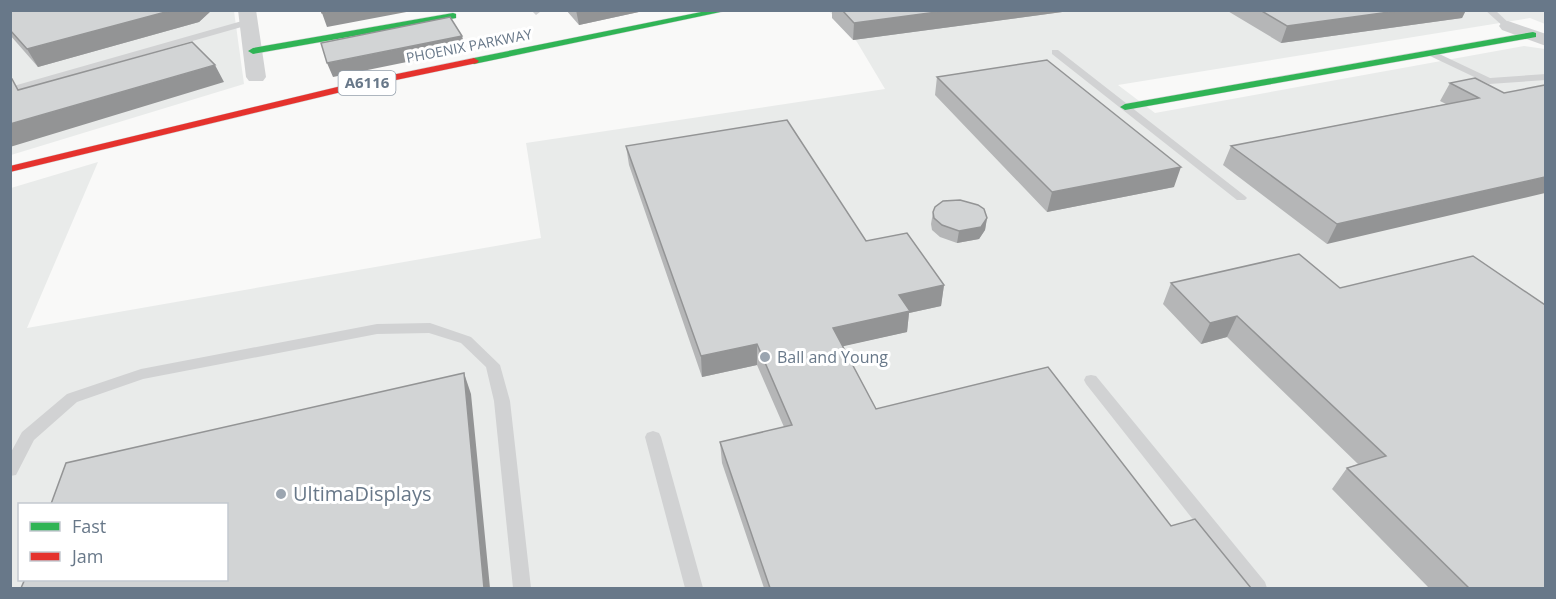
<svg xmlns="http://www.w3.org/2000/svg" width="1556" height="599" font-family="'Open Sans',sans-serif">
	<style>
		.built { fill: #e9ebea; fill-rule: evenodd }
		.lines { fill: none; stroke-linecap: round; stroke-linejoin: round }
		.fast-casing { stroke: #d6d7d8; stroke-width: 1 }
		.jam-casing { stroke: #d6d7d8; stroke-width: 1 }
		.lane { fill: #d1d2d3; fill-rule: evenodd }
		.street { fill: #d1d2d3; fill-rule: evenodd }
		.fast { fill: #30b455; fill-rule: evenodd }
		.jam { fill: #e5322d; fill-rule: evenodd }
		.wall { fill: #b5b6b7 }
		.shaded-wall { fill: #939495 }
		.building { fill: #d2d4d5; stroke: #939495; stroke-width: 1.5 }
		.poi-dot { fill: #9ba5b0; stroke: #fff; stroke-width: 2 }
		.labels { text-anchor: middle; stroke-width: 6; stroke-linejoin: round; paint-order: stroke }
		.far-street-label { font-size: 14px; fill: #687889; stroke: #fff }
		.shield { fill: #fff; stroke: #95a0ac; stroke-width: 1.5 }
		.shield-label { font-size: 15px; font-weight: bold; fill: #687889 }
		.poi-label { font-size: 16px; fill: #687889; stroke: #fff; text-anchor: start }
		.near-poi-label { font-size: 20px; fill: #687889; stroke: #fff; text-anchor: start }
	</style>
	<rect width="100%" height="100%" fill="#f9f9f8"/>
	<path class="built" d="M11,11H234L244,84L11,155Z
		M829,11H1545V24L1530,18L1118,85L1155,113L1524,46L1545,49V588H11V188L98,162L27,328L541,238L526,143L885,89L857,42ZM20,504H226V580H20Z"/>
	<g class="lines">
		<g class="fast-casing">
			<path id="fast" d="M711,10H730L474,64L469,61L474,58Z
				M453,13L456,14V18L253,54L248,51L253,48Z
				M1533,32L1536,33V37L1125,110L1120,107L1125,104Z"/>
		</g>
		<g class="jam-casing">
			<path id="jam" d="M474,58L479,61L477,63L358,88L10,172V166L358,82Z"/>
		</g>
		<path class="lane" d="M531,10H539L540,12L536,15Z
			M1485,10H1495L1512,26L1505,28Z
			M249,19L253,22L252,24L10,93V87Z
			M1052,50H1058L1245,196L1247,198L1245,200H1237L1052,54Z
			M1433,51L1490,78L1546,74V80L1489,84L1430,56L1428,54Z
			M430,323L471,337L500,365L510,401L531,588H513L494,401L486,367L461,343L429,333L377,334L143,379L77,402L34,440L16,475L10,476V454L22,432L67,394L141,369L377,324Z
			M1091,375L1096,376L1265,582L1267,588H1247L1086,384L1084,380L1086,376Z
			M653,431L659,433L661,437L703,588H685L645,437L647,433Z"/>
		<path class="street" d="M238,10H256L266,77L263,81H249L246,77Z
			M1508,21L1546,34V46L1502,30L1499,26L1502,22Z"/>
		<use href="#fast" class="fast"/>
		<use href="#jam" class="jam"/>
	</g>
	<path class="wall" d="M10,10H212L199,22L38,67L10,35Z
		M566,10H648L579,25Z
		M832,10H1077L853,40L832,18Z
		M1226,10H1466L1462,18L1281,43Z
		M937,77L1174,187L1047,212L935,95Z
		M1450,83L1504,93L1327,244L1223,165L1231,146L1446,104L1440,101Z
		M626,146L866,241L944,285L941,306L909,313L907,332L842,346L876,409L1171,526L1251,588H764L722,463L720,442L784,427L757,365L702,377L629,165Z
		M933,212L987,218L985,230L979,239L957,243L940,237L932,230L931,224Z
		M1299,254L1545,588H1429L1332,489L1347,468L1358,464L1227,337L1201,344L1163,304L1171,283Z"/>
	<path class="shaded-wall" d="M173,10H212L199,22L38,67L27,49Z
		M337,10H417L327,27L322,13Z
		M576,10H648L579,25Z
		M952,10H1077L853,40L854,23Z
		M1404,10H1466L1462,18L1281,43L1287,26Z
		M462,36L466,50L333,77L327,63Z
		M215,65L224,82L10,147V124Z
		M1181,167L1174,187L1047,212L1052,192Z
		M1545,177V193L1327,244L1337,224Z
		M987,218L985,230L979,239L957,243L959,231Z
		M944,285L941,306L909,313L907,332L831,349L833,328L899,295Z
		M1237,316L1227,337L1201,344L1210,323Z
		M757,344V365L702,377L701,356Z
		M464,373L471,394L490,588H484Z"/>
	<path class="building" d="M10,10H173L27,49L10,30Z
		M321,10H337L322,13Z
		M842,10H952L854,23Z
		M1260,10H1404L1287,26Z
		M450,17L462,36L327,63L321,43Z
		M192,42L215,65L10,124V80L12,79L18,90Z
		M1047,60L1181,167L1052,192L937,77Z
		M1475,78L1504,93L1545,85V177L1337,224L1231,146L1479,98L1450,83Z
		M787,120L866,241L907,233L944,285L899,295L910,311L833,328L876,409L1048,367L1171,526L1195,519L1251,588H770L720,442L792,425L757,344L701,356L626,146Z
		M960,200L978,205L984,209L987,218L981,227L959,231L942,225L934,218L933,212L935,207L943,201Z
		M1299,254L1340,288L1473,256L1545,305V588H1469L1347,468L1386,456L1237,316L1210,323L1171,283Z
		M464,373L484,588H21L25,579H226V504H51L66,463Z"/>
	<g class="poi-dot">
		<circle cx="765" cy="357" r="6"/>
		<circle cx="281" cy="494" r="6"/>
	</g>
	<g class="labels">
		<g class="far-street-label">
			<text transform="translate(469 46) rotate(-11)" y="5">PHOENIX PARKWAY</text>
		</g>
		<rect class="shield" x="338.5" y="71" width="57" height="24" rx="4.5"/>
		<g class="shield-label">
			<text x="367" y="88">A6116</text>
		</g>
		<g class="poi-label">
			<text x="777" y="363">Ball and Young</text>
		</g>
		<g class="near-poi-label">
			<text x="293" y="501">UltimaDisplays</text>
		</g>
	</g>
	<rect width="1556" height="599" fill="none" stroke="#687889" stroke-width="24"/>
	<rect x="18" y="503" width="210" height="78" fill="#ffffff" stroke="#c3c9d0" stroke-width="1.5"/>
	<rect x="30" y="522" width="30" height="9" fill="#30b455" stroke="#c3c9d0" stroke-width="1.5"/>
	<text x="72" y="533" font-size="18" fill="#687889">Fast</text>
	<rect x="30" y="552" width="30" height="9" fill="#e5322d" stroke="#c3c9d0" stroke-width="1.5"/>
	<text x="72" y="563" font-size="18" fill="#687889">Jam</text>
</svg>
